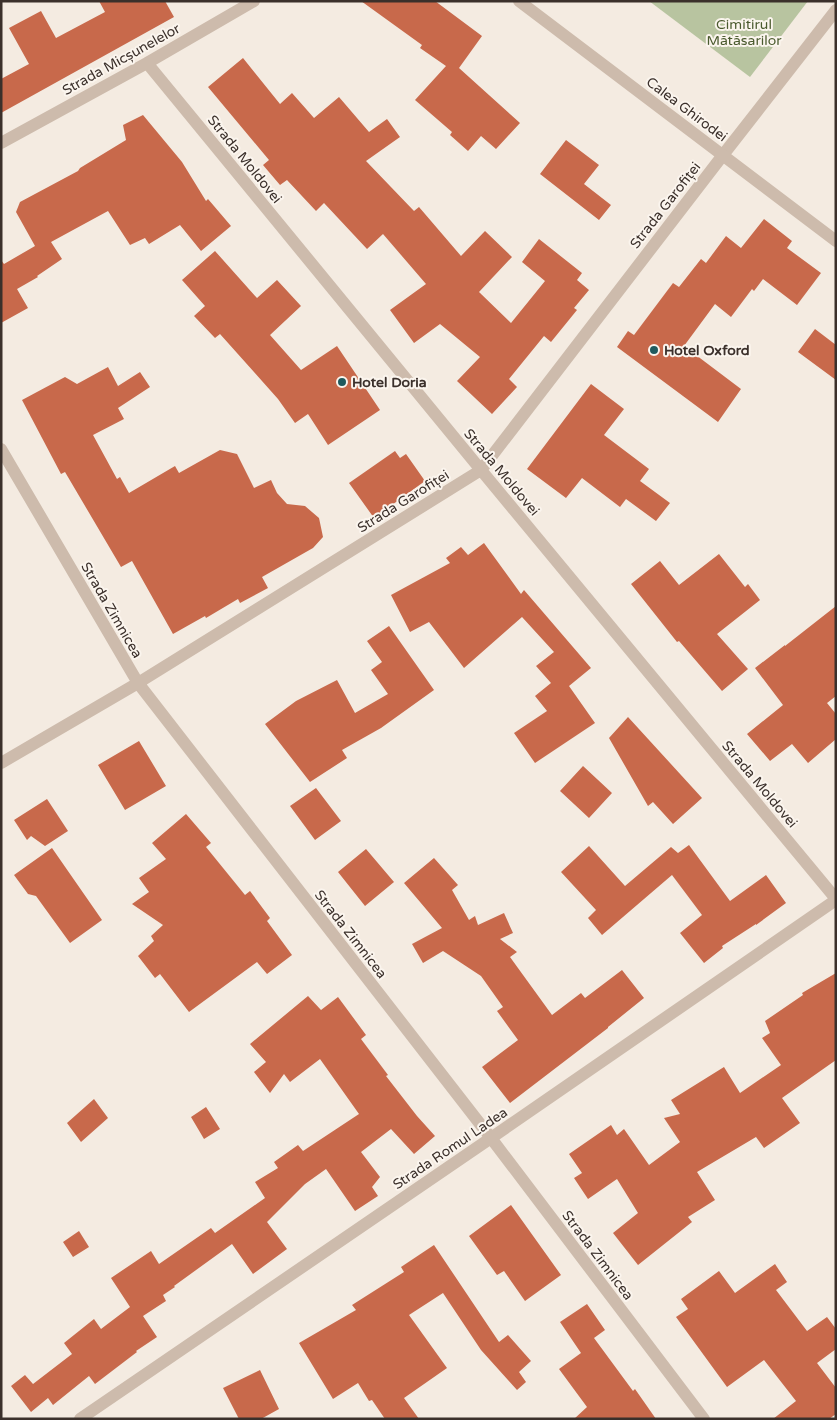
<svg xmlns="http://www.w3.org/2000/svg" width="837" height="1420" font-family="'Varela Round',sans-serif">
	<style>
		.green { fill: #b8c4a0 }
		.building { fill: #c8694b }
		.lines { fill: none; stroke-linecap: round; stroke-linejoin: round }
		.minor { stroke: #cdbbac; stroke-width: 12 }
		.tertiary { stroke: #cdbbac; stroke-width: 12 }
		.poi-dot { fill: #1f5a5e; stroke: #fbf5ee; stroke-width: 2 }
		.labels { text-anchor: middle; stroke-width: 4; stroke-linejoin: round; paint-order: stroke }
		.park-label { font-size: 14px; fill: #4a5a2e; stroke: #fbf5ee }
		.street-label { font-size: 14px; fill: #3b302b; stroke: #fbf5ee }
		.poi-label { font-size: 14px; font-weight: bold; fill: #3b302b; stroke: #fbf5ee; text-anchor: start }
	</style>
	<rect width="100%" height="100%" fill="#f4ebe1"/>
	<path class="green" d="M649,1H808L750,77Z"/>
	<path class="building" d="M99,1H165L174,17L1,113V79L29,64L9,28L41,11L56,38L105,12Z
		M361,1H435L482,36L459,68L520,123L496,149L481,136L468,151L450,135L452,132L415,100L446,66L420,48L422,45Z
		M243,58L280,104L292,93L314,118L339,97L369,132L387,119L400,137L366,161L414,211L419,207L461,256L485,231L512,257L479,292L511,323L545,281L522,262L539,239L582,273L577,280L589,290L574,308L577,310L551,342L544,336L509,379L517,387L492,414L457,381L480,357L440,324L414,343L390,310L426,284L383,234L367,249L324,203L316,211L287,180L280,185L263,165L269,160L208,87Z
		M143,115L182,162L206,201L208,199L231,226L201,251L180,225L149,244L145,238L130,245L108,211L51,242L62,259L37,276L38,277L17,289L28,308L1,323V260L4,264L35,246L16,212L20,202L78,171L80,168L126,140L123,125Z
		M566,140L599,165L584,184L611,205L599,220L540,174Z
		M764,219L792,241L787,248L821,273L797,305L763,279L754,291L752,289L731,317L715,304L684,346L741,389L718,422L617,347L628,331L634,335L673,283L679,287L701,259L706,263L726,236L741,248Z
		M215,251L257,298L277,280L301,306L270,335L301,370L337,346L380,410L328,445L308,414L295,423L278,399L220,334L215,338L194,316L205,306L182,280Z
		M815,329L836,345V380L798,352Z
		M108,367L118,386L140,372L150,387L118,408L124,419L93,435L117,479L120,477L129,493L175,466L179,473L220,450L237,454L254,488L271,480L277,493L287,504L305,506L319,518L323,537L313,548L262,577L268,588L240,603L238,599L206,618L205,616L173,634L132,561L121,567L65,472L61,474L22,400L65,377L77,384Z
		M591,384L624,409L604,435L649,469L640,481L670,503L656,521L626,499L620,507L582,478L566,498L527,469Z
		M395,451L400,458L406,454L425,481L374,518L349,483Z
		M484,543L521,594L524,590L591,668L569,686L595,723L535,763L514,733L547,711L535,696L551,683L536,666L554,652L522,617L464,668L429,622L410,632L391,595L450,563L446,558L461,547L468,555Z
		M719,554L745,587L748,584L760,600L717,634L748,669L722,691L679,641L677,642L631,584L660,561L679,585Z
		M836,606V696L827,703L836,714V739L808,763L792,744L770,761L747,734L783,705L755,668L785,645V646Z
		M389,626L434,690L381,728L342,750L347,758L310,782L265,724L296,701L337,680L355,713L388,694L371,670L382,662L367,641Z
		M628,717L702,798L673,824L653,802L648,806L609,738Z
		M139,741L166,786L125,810L98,765Z
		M583,766L612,793L589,818L560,791Z
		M316,788L341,821L315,840L290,806Z
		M47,799L68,831L45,846L31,836L27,840L14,820Z
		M186,814L211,843L206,847L245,895L250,891L270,918L267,921L292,955L267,974L257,962L189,1012L160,974L155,978L138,956L154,941L151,936L163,925L132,904L149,892L139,878L166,859L152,843Z
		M689,845L730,901L766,875L786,903L756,925V924L722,946L723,948L704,963L680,933L702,915L672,875L602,935L588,918L596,910L561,872L589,846L625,886L671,847L678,853Z
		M52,848L102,920L70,943L36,896L28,894L14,875Z
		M366,849L394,882L365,906L338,872Z
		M434,858L458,885L452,890L469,920L475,916L478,925L504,913L513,933L500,939L517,952L510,957L552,1015L581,993L585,998L622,970L644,998L608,1027V1028L510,1103L482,1067L518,1040L497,1011L503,1007L481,976L443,951L423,963L412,944L442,928L404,883Z
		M836,973V1060L782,1098L800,1123L764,1148L756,1137L697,1172L715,1200L688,1217L692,1222L638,1265L613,1233L638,1213L617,1179L588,1199L574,1178L582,1173L569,1154L611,1125L617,1135L624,1129L649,1165L680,1142L664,1118L680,1114L671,1100L724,1067L740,1093L781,1065L762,1038L770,1033L765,1021L803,995L802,993Z
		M308,996L321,1010L338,997L366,1035L361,1039L388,1075L386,1076L417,1116L435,1136L414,1154L391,1129L361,1152L380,1177L372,1187L378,1196L355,1211L326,1169L305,1184L267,1222L287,1249L253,1274L232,1244L174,1286L175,1287L163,1295L166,1301L143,1316L157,1337L136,1351L137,1352L95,1384L89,1376L53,1405L48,1398L31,1412L11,1386L25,1375L33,1384L72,1354L64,1343L94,1319L101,1329L130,1307L111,1278L151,1251L159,1264L211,1228L215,1233L265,1198L255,1182L278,1168L274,1162L298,1145L303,1151L359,1114L320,1059L290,1082L284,1074L270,1093L254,1072L266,1062L250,1044Z
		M94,1099L108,1118L81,1142L67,1123Z
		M206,1107L220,1129L204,1139L191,1117Z
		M511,1205L561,1275L525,1301L504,1271L497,1275L469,1236Z
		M79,1231L89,1247L73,1257L63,1242Z
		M434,1245L499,1342L508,1335L531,1361L519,1372L526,1382L517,1390L481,1350L443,1293L409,1315L447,1368L404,1398L419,1419H385L372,1400L369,1401L358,1383L333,1399L299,1343L356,1310L352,1305L404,1272L401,1267Z
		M775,1264L787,1282L776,1290L807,1331L827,1317L836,1329V1349L817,1363L836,1388V1414L829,1419H773L796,1401L764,1360L727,1387L676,1317L688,1309L681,1299L719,1271L735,1293Z
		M587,1304L605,1330L594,1338L633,1391L635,1389L656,1419H574L587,1407L559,1369L581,1353L560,1322Z
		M260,1370L279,1409L261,1419H239L223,1388Z"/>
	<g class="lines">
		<path class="minor" d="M147,63L481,470L836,899
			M1,143L147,63L254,1
			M1,449L138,683L491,1138L704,1419
			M1,763L138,683L481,470L723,155L836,10
			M80,1419L491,1138L836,900"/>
		<path class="tertiary" d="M519,1L836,241"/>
	</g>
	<g class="poi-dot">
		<circle cx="654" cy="350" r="5"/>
		<circle cx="342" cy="382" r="5"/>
	</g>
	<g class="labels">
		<g class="park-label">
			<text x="744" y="29">Cimitirul<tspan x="744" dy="16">Mătăsarilor</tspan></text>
		</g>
		<g class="street-label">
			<text transform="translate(121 59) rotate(-29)" y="5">Strada Micșunelelor</text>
			<text transform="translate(687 109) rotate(37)" y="5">Calea Ghirodei</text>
			<text transform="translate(245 159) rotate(51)" y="5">Strada Moldovei</text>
			<text transform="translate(665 205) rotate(-52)" y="5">Strada Garofiței</text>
			<text transform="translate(502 472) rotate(50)" y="5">Strada Moldovei</text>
			<text transform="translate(403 501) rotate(-32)" y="5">Strada Garofiței</text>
			<text transform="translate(112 610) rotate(60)" y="5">Strada Zimnicea</text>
			<text transform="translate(760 784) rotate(50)" y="5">Strada Moldovei</text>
			<text transform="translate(351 934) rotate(52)" y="5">Strada Zimnicea</text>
			<text transform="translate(450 1148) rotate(-34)" y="5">Strada Romul Ladea</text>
			<text transform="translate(598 1255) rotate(53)" y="5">Strada Zimnicea</text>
		</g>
		<g class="poi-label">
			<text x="664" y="355">Hotel Oxford</text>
			<text x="352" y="387">Hotel Doria</text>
		</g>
	</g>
	<rect width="837" height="1420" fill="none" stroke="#3b302b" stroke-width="5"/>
</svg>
